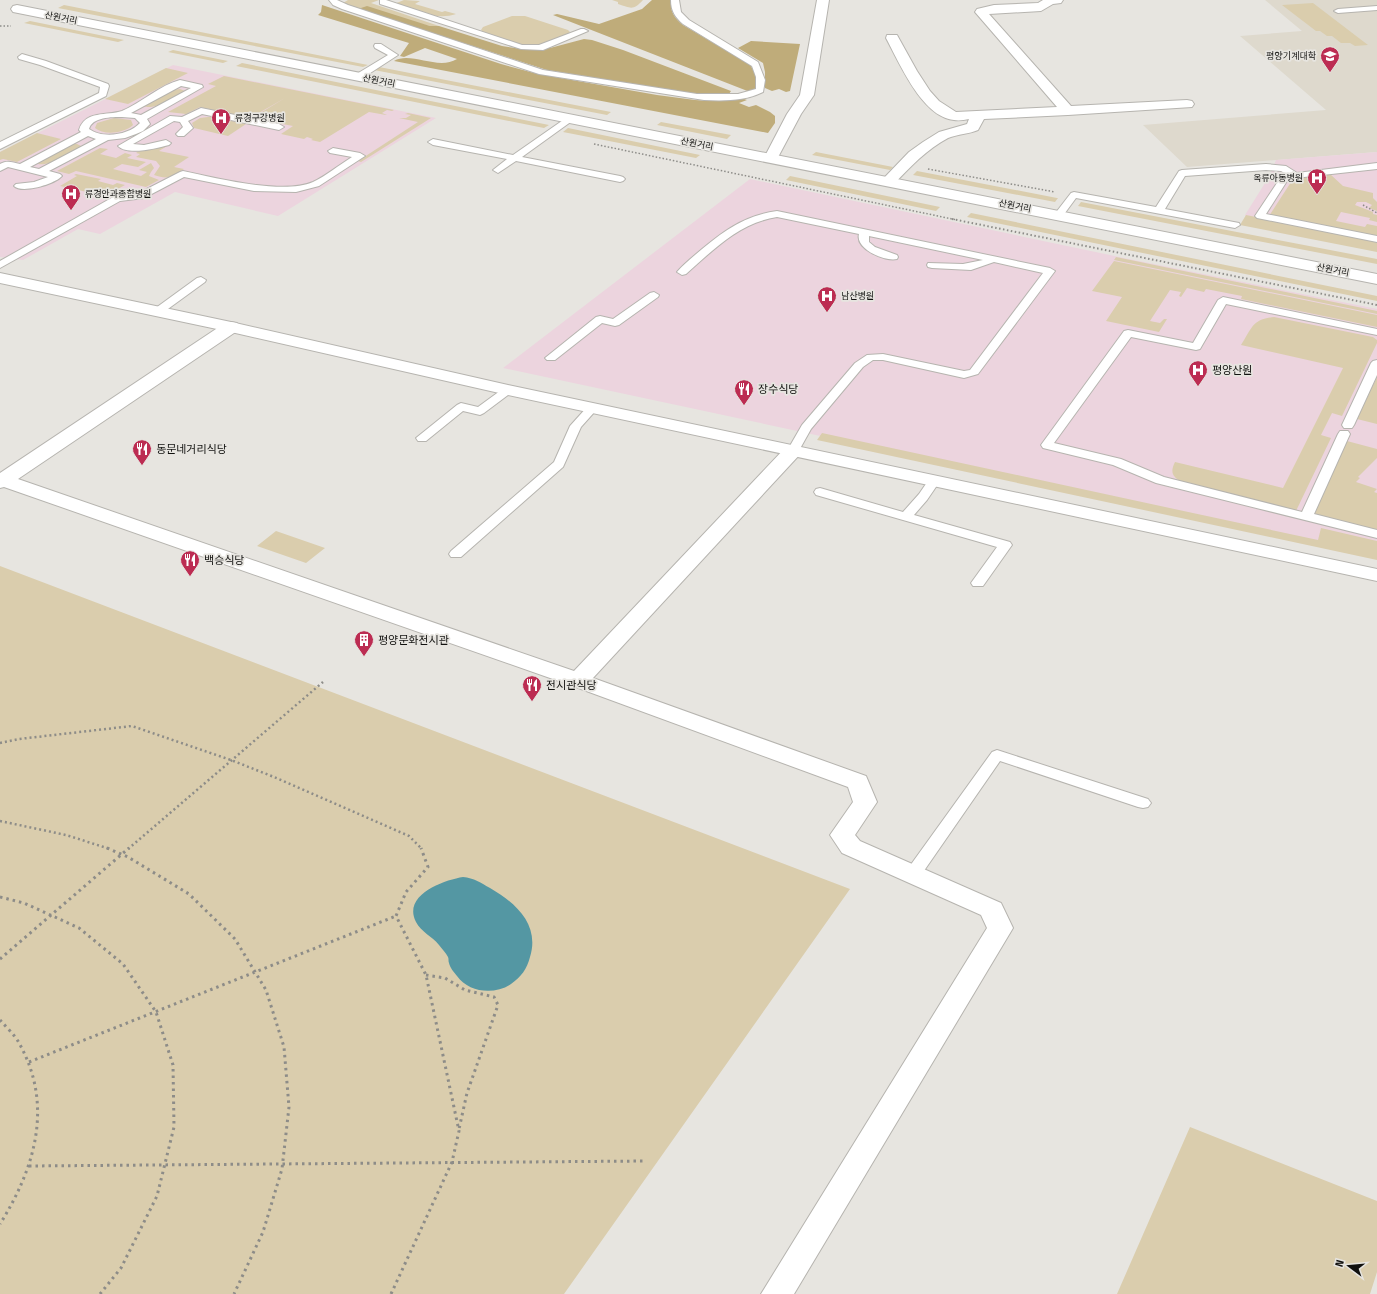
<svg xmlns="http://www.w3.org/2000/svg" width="1377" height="1294" font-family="'Fira Sans Condensed','Noto Sans KR',sans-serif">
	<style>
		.built { fill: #ded9cd }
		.medical { fill: #ecd4de }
		.green { fill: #dacdad }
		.forest { fill: #bfac7a }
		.water { fill: #5497a3 }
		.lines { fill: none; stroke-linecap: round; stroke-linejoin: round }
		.lane-casing { stroke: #b6b4af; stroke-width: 2 }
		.street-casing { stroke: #b6b4af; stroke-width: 2 }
		.secondary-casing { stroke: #b6b4af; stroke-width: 2 }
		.path-far3 { stroke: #8d8c88; stroke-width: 1.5; stroke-dasharray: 1.5 2; stroke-linecap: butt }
		.path-far2 { stroke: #8d8c88; stroke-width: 2; stroke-dasharray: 1.5 2.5; stroke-linecap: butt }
		.path-far1 { stroke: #8d8c88; stroke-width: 2.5; stroke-dasharray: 2 3; stroke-linecap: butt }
		.path { stroke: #8d8c88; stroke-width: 3; stroke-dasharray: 2.5 4; stroke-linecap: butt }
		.lane { fill: #fff; fill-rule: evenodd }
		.street { fill: #fff; fill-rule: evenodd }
		.secondary { fill: #fff; fill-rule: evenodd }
		.labels { text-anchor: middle; stroke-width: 3.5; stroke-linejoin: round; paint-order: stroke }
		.far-street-label { font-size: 9px; fill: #11110f; stroke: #e7e5e0 }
		.far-poi-label { font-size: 9px; fill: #11110f; stroke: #e7e5e0; text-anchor: start }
		.poi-label { font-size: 11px; fill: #11110f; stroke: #e7e5e0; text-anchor: start }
	</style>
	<rect width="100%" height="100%" fill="#e7e5e0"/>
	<path class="built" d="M1265,0H1377V152L1187,167L1143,125L1326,110L1240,36L1302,31Z"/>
	<path class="medical" d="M173,65L436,118L278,216L175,192L100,234L78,229L23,260L0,257V152Z
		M1377,152V245L1249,220L1245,215L1270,175L1276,160Z
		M750,179L1124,258L1377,309V555L503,368Z"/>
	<path class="green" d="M348,0H379L371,3L439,26H430L358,9L343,3Z
		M404,0L420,1L415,4L442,12L445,11L456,14C436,21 414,10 394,4Z
		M612,0H643C633,11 631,8 618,4V2Z
		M1313,3L1368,45L1355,46L1350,43H1341L1332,36H1327L1320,31H1316L1282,5Z
		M64,5L368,65L363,67L58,8Z
		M512,16H525L568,30L570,32L568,34L539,46H526L483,32L481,30L483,27Z
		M30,21L124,40L118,42L24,23Z
		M173,50L228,61L223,63L168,52Z
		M242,63L549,125L544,128L236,66Z
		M379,67L611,112L607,115L374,70Z
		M166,68L188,73L128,104L105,99Z
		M224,76L394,110L392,111L387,110L382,113L387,115H386L369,112L320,142L311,140L313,139L307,137L304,139L281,134L293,126L252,118L285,98L250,118L200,107L186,114L168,112L216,86L208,84Z
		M180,89L185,91C177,97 153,111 144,106L173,90Z
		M408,113L431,118L361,162L358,161L418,122L399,118H406L411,115L405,114Z
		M208,117H213L246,124L228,136L194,128L192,123L200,118Z
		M114,118L131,120L133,125C125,133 104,136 95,128L97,123Z
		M661,122L731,135L727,139L657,125Z
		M568,128L700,155L696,158L563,132Z
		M37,133L61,139L17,162L3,159L0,160V152Z
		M72,144H77L81,146C74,153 44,169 36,163Z
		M165,146H167L159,151L189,157L174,167L184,169C171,177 168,180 154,175L160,166L156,161L136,157L140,154L136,153L142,149Z
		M100,148L108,149L100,154L116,158L125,153L132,155L127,158L146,162L138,167L122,164L113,169L141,176L147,172L139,170L151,163L154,168L151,172L149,176L159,180L146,187L76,171L69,174L57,171Z
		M816,152L893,167L890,170L812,155Z
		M917,171L1057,198H1058L1055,202L913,175Z
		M76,174L101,179L98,181L113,185L117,183L125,185L105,196L60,186L77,176L74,175Z
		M1330,174L1343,186L1373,193V198L1377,202V211L1369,208L1372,205L1366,202H1357L1355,205L1373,212V214L1377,215V222L1369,220L1370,218L1341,212L1336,221L1365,227L1367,224L1377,226V237L1269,216L1293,179Z
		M790,176L940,207L936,211L786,180Z
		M1081,202L1377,259V264L1078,206Z
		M971,213L1377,296V301L967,217Z
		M1246,215L1377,241V252L1240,225Z
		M1116,257L1377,311V314L1114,260Z
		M1114,261L1377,315V327L1241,299L1242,296L1206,289L1204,292L1187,288L1181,297L1179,296L1181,292L1170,290L1150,321L1160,323L1164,319H1167L1159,332L1106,321L1122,297L1092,291Z
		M1274,317L1373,337L1377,340V343L1342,416L1332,413L1321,435L1331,438L1296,511L1182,482C1172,477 1170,472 1175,462L1283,488L1343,368L1241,345C1252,328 1252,319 1274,317Z
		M1377,377V424L1357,419Z
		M822,433L1318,540L1321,528L1377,541V560L817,440Z
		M1347,441L1377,449V458L1358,477L1360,478L1356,482L1377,489L1374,492L1377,493V530L1313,515Z
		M276,531L325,548L306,563L257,546Z
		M0,566L850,889L564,1294H0Z
		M1190,1127L1377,1201V1272L1370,1294H1117Z"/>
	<path class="forest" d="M652,0H671C670,11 674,18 683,25L749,64C756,72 757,79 756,89L750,92L553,15L557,14L599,24L642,9Z
		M322,5L501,64L538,74L657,95L695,100L709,101L741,98L747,100L739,103L749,107L756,105L770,112L775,116V123L768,133L394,61C411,51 438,71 457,59L425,48L404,57L400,56L409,43L318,15L321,12Z
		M367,6L430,26H439L502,46L522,49L550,48L584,39L592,40L623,50L731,91L729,94L700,95L547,70L358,9Z
		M751,41L800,44L790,91L786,92L779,89L772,91L765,88V72L763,63L738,48Z"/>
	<path class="water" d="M463,877C474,878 481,883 490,888C516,903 540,925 530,957C527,969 521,977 511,984C495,995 469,993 457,976C454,972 450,968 449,963C448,961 449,959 448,957C446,953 442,949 439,945C432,936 421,932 416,922C402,895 444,880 463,877Z"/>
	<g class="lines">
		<g class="lane-casing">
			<path id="lane" d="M329,0H337L348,5L543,70L697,94H738L756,89V77L752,66L683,24C675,17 671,11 671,0H679L681,12L689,20L758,62L765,80L763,92C745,101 724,101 704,100L539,74L342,9L333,5Z
				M380,0H386L522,45H539L581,29H584L588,31L543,50L521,49L380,4Z
				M1377,6V10L1338,13L1334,11L1338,9Z
				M375,44H381L398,55L361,79H355L354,77L355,75L388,55L375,48L374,46Z
				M22,54L46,61L108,84L109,86L106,96L0,149V142L99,93L100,87L40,65L19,59L18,57Z
				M180,80L202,85L203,87L147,119L150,124L143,131L136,134L125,138L108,140L49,171L60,174L62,176C55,184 22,194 14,186L16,184L34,182L48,177L8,167L0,171V164C7,160 12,162 20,164L81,132L79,130C85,110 107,116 122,111C141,103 160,85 180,80ZM181,86L191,88L141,115L131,113ZM122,117L135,118L140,123C129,135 103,139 89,129C92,117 112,117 122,117ZM88,136L96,139L39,169L30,167Z
				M201,108L279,124L284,127L279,130L202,114L188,121L193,128L184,136H178L176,134L183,127L180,122L174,121L133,144L144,145L166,140L171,143L169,145C157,148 128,156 118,146L170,116L182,117Z
				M569,116L573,119L572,121L522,157L620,176L623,177L625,179L623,181L620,182L516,161L498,173L493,170L507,159L433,145L428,142L433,139L513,155Z
				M333,148L360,153L365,156L319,186L296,192L254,191L184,177L144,198L120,201L0,268V261L115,196L139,193L180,172L183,171C216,178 283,195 313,182C326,176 339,165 352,157L330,153L328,151Z
				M1377,163V169L1304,177L1287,181L1266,214L1377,236V242L1257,218L1255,216L1281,177L1288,175L1281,171L1266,170L1185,176L1165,209L1239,223L1240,225L1235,228L1076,198L1062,217H1056L1054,215L1071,193L1074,192L1156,207L1179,171L1182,170L1266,164L1286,166L1297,173Z
				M777,211L1050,268L1055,271L978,374L964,378L883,360H873L863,367L811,429L797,454H789L787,451L802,425L855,363L867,355L883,354L964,371L970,370L1043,273L994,262L971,270L932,268L928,267L927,265L928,263L963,264L983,260L869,236V242L875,247L897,255L898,257L897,259C885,262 855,249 859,234L777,217C739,223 713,250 686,274L682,275L677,272C682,266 689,260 695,255C721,233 742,216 777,211Z
				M201,277L206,280L205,282L161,314H153L152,312L153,310L197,278Z
				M654,292L659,295L658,297L619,325L615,326L602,323L555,360H547L545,358L596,317L600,316L613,319L650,293Z
				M1223,297L1377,329V335L1226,304L1200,349L1196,350L1131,337L1054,443L1121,459L1164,477L1302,512L1338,434L1340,431H1348L1350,434L1314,514L1377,530V538L1156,483L1113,465L1043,448L1041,445L1124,331L1128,330L1193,343L1218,300Z
				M1377,360V375L1354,425L1352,428H1344L1342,425L1371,363L1373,361Z
				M508,387L512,388L514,390L512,392L484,413L480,415L463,411L426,441H418L416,438L457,405L461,403L478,407L504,388Z
				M592,404L596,406L598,408L581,427L563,467L461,557H451L449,554L451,551L554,462L570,426L588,406Z
				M934,477L938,478L940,481L927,500L914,515L1010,542L1012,545L983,586H973L971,583L997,547L816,495L814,492L816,489L820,488L903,512L919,494L930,478Z
				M997,750L1148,799L1151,803L1148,807L1143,808L1138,807L1000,761L919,878L913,880L907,878L905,874L907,870L992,752Z"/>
		</g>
		<g class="street-casing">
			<path id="street" d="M817,0H829L814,95L801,114L776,161L771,162L766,161L764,158L787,114L800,95Z
				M1043,0H1063L1061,3L1053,4L1041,11L989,14L1071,106L1187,100L1192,101L1194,104L1192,107L1068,115L984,119L978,130C969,134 958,134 948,138C927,149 910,167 894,184L889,186L884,184L881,181L884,178L909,152L923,142L939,132L967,124L969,119C964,120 959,121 954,120C922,117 899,62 886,38L887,35H897L917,71L930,91L939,101L956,112L1057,107L975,12L977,9L994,5L1038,3Z
				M231,322L237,323L240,327L237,331L18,479L574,671L786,447L793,445L800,447L803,451L593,678L866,776L877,802L855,835L860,841L1001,903L1013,928L794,1294H761L987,928L981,915L842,853L830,835L853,802L848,787L570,685L4,487L0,488V473L225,323Z"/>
		</g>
		<g class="secondary-casing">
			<path id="secondary" d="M17,5L1377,274V284L13,12L11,9L13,6Z
				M0,273L231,322L508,385L1377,569V581L508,395L231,332L0,283Z"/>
		</g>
		<path class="path-far3" d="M0,26H11
			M594,144L957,220
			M928,169L1055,192
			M1363,205L1377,213"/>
		<path class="path-far2" d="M952,219L1377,305"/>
		<path class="path-far1" d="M0,743L19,739L132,726L231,760L274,777L409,836L422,849
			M0,821L66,835L110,849
			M128,849L323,682"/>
		<path class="path" d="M107,848L128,857L189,894L235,939L266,990L284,1047L289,1107L282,1169L263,1232L234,1294
			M0,897L24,903L79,928L123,964L156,1012L173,1065L174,1127L157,1196L121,1268L100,1294
			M0,959L129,848
			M426,975L445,978L465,990L494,997L498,1005L467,1093L459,1129
			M0,1020C6,1027 15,1035 19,1043C54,1105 35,1168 0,1224
			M29,1062L396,916
			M29,1166L645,1161
			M391,1294L452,1162L459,1131L426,975L396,916L406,892L428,867L421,848"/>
		<use href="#lane" class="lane"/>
		<use href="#street" class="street"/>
		<use href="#secondary" class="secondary"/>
	</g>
	<defs>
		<g id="university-pin" transform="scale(1)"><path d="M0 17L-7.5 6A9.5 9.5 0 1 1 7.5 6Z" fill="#bc2c52" stroke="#e7e5e0"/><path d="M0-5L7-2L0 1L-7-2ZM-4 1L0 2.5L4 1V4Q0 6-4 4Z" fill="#fff"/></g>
		<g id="hospital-pin" transform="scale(1)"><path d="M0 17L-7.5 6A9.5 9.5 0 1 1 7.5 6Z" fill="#bc2c52" stroke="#e7e5e0"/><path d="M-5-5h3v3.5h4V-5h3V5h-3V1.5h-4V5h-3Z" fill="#fff"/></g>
		<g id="restaurant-pin" transform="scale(1)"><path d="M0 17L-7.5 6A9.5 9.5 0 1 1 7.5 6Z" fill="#bc2c52" stroke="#e7e5e0"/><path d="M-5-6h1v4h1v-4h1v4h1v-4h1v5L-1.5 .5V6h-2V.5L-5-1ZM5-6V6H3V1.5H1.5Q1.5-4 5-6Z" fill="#fff"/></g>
		<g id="building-pin" transform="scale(1)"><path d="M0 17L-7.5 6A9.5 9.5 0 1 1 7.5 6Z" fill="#bc2c52" stroke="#e7e5e0"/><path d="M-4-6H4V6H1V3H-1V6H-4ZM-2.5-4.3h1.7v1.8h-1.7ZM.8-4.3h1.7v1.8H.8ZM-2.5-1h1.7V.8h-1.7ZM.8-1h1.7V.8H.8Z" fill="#fff"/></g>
	</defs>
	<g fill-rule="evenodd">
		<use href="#university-pin" x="1330" y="56"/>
		<use href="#hospital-pin" x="221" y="118"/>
		<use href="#hospital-pin" x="1317" y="178"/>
		<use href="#hospital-pin" x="71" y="194"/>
		<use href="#hospital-pin" x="827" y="296"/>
		<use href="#hospital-pin" x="1198" y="370"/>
		<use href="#restaurant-pin" x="744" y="389"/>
		<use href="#restaurant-pin" x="142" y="449"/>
		<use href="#restaurant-pin" x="190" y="560"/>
		<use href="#building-pin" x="364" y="640"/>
		<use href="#restaurant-pin" x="532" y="685"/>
	</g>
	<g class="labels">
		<g class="far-street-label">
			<text transform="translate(61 18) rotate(11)" y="3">산원거리</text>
			<text transform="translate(379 81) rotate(11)" y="3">산원거리</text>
			<text transform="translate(697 144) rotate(11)" y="3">산원거리</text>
			<text transform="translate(1015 206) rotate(11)" y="3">산원거리</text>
			<text transform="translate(1333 270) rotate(11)" y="3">산원거리</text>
		</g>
		<g class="far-poi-label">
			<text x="1316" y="59" text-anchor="end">평양기계대학</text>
			<text x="235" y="121">류경구강병원</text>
			<text x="1303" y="181" text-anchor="end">옥류아동병원</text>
			<text x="85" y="197">류경안과종합병원</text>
			<text x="841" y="299">남산병원</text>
		</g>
		<g class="poi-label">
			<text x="1212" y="374">평양산원</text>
			<text x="758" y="393">장수식당</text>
			<text x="156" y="453">동문네거리식당</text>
			<text x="204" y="564">백승식당</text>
			<text x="378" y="644">평양문화전시관</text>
			<text x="546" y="689">전시관식당</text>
		</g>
	</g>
	<g transform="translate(1349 1266) rotate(286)" stroke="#e7e5e0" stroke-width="3" paint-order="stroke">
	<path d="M0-3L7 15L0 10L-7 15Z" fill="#11110f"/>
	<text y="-6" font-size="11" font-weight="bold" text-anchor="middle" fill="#11110f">N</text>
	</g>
</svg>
